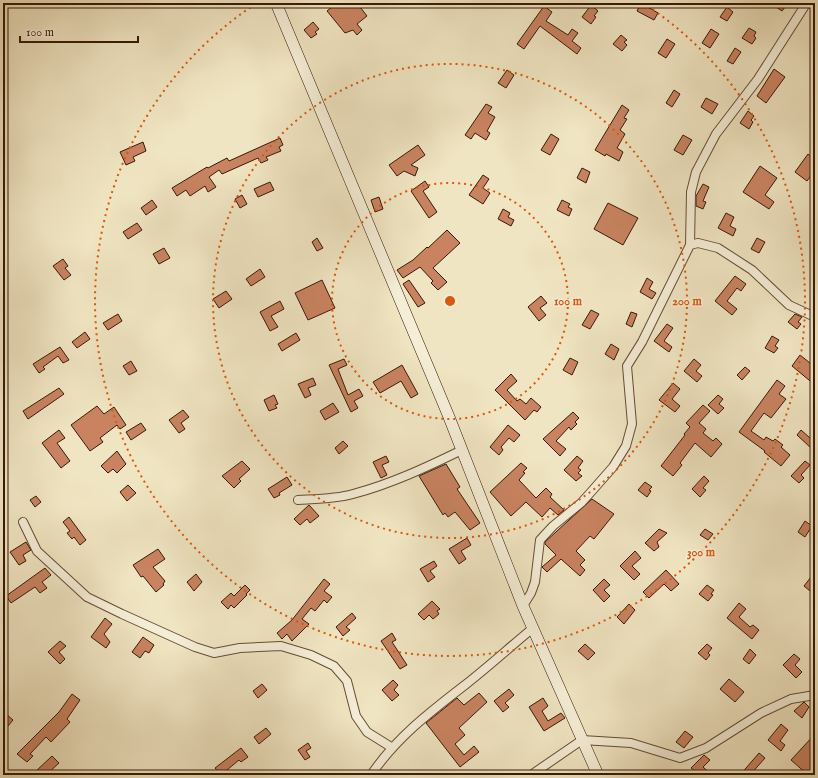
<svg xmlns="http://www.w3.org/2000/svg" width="818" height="778" font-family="'IM FELL English',serif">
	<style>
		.building { fill: #c98361; stroke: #381906 }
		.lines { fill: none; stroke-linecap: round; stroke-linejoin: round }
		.street-casing { stroke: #664c35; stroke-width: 10 }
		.secondary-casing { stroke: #381906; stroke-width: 12 }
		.street { stroke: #f5eed7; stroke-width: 8 }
		.secondary { stroke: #f5eed7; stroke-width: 11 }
		.ring { fill: none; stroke: #df560c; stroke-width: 2; stroke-dasharray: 2 4 }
		.centre { fill: #df560c; stroke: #f5eed7; stroke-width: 2 }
		.ring-label { font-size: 12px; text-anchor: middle; font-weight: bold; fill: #df560c; stroke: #f5eed7; stroke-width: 3; stroke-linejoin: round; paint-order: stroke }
	</style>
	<rect width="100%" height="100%" fill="#f0e5c2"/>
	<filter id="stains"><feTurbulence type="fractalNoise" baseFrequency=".005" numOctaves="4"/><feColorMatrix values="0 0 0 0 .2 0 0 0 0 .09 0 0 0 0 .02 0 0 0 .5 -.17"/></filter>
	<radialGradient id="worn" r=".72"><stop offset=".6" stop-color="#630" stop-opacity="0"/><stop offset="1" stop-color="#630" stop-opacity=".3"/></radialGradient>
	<path class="building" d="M337,3H357L367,16L357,24L362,30L357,35L353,30L345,33L327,11Z
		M641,3H650L648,7L658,13L654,20L637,11Z
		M770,3H788L782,11Z
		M591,5L598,11L594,16L596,17L591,24L582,17Z
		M544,6L552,12L546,21L568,35L572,29L578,33L572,41L581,48L577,54L540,26L524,49L517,44Z
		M727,7L733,12L727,21L720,17Z
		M313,22L319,29L315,32L317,34L311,38L304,30Z
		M749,28L756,32L754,36L756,38L752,44L742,38Z
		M711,29L719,34L710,48L702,43Z
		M621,35L627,40L624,42L627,45L622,51L613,44Z
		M667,39L675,44L666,58L658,53Z
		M735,48L741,52L733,64L727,61Z
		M774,69L785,77L766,103L757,96Z
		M507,70L514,75L506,88L498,83Z
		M674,90L680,94L672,107L666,103Z
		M706,98L718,104L712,114L701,107Z
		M486,104L492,107L488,113L495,117L487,131L490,133L486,140L475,133L471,139L465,135Z
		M622,105L629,110L624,118L627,119L620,130L625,134L617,148L623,152L619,161L606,154L605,156L595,150Z
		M748,111L754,116L751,120L753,122L749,129L740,123Z
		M551,134L559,139L550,155L541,150Z
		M683,135L692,140L683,155L674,150Z
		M280,138L283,145L279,147L281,151L266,157L268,160L261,163L258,158L222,174L219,170L209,177L216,187L208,192L205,186L190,196L186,190L177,196L172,188L207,167L208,168L227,158L229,161Z
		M143,142L146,151L133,157L135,161L126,165L120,152Z
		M418,145L425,155L411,165L418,168L415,176L404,171L397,176L389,165Z
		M808,154L815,160V170L807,181L795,172Z
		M760,166L777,178L765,195L774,202L769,209L743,192Z
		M582,168L590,172L586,183L577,178Z
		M483,175L489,179L483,188L490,193L483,204L469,195Z
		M425,181L429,187L423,191L437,212L429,218L411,191Z
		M270,182L274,190L258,197L254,189Z
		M703,184L709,187L703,201L706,202L703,209L696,206V196Z
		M242,195L247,204L240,208L235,199Z
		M379,197L383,209L375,212L371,200Z
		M152,200L157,207L146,215L141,208Z
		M562,200L570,204L568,207L572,209L569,216L557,210Z
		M608,203L638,218L623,245L594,229Z
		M503,209L510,213L508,217L514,220L511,226L498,219Z
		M726,213L734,217L730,226L736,229L733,236L718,228Z
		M137,223L142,230L128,239L123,232Z
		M447,230L460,243L433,268L447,282L438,290L431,283L433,281L420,267L403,278L397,270L413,260L427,247L428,248Z
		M317,238L323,248L317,251L312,242Z
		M757,238L765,242L759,253L751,249Z
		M164,248L170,258L159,264L153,254Z
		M63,259L68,266L65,268L71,275L64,280L53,266Z
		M260,269L265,277L251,286L246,279Z
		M735,276L746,284L741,291L737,288L727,301L737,309L732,315L715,301Z
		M647,278L653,282L649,289L656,293L652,299L640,292Z
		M322,280L335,308L308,320L295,293Z
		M409,280L425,303L418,307L403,284Z
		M226,291L232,299L219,308L213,299Z
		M541,296L547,303L540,308L546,315L539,321L528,307Z
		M280,301L284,309L271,316L278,327L270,331L260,312Z
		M591,310L599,314L590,329L582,325Z
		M631,312L637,314L632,327L626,324Z
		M118,314L122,321L108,330L103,323Z
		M795,314L802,317L798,322L801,324L797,329L788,322Z
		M667,324L673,328L664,341L672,347L669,352L654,341Z
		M85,332L90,339L77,348L72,342Z
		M296,333L300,340L282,351L278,344Z
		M772,336L779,340L775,346L778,348L774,353L765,348Z
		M611,344L619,349L614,360L605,354Z
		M60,347L69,360L63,363L58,356L43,367L45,369L39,373L33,364Z
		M800,355L815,367V385L792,366Z
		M570,358L578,362L572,375L563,370Z
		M344,359L347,365L338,369L348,395L359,389L363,396L354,401L358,408L351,412L329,365Z
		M694,359L701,365L696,371L702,376L697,382L684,371Z
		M131,361L137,371L129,375L123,366Z
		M402,365L418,394L411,398L401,381L380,393L373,382Z
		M745,367L750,371L742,380L737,375Z
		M511,374L517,381L507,390L517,401L520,399L526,404L531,398L541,407L537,412L534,410L525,420L495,390Z
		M313,378L316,385L308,388L311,395L305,398L298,384Z
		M777,380L785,386L779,394L786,399L771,418L764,413L751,431L764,440L766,437L773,441L775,439L783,445L781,447L790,455L781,466L764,452L765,451L739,432Z
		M673,383L680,389L672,399L680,406L675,412L659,400Z
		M59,388L64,394L28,419L23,411Z
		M274,395L278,404L275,405L277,408L269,411L264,400Z
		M718,395L723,399L719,404L724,408L718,414L708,405Z
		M333,403L339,412L325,420L320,411Z
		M703,405L710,411L699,423L706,429L703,433L713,441L716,438L722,444L711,457L695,443L680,463L682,465L673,476L661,466L685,435L684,434L690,427L686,423Z
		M97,406L104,414L114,407L126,425L120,429L117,425L100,438L103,442L90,451L71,425Z
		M183,410L189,417L181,423L185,429L179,433L169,420Z
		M573,412L579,418L575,422L577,424L571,430L569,427L556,441L566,449L560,456L543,439Z
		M141,423L146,430L131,440L126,432Z
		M508,425L520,435L514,442L509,438L501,447L503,450L499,455L490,447Z
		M59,430L65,438L57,443L70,461L61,468L42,443Z
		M801,430L810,438L815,433V444L811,448L797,435Z
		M343,441L348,446L339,454L335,448Z
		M117,451L126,464L117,473L113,469L108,473L101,466Z
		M386,456L389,462L382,465L387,475L381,478L373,462Z
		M577,456L583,461L578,468L581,470L578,473L582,476L576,481L564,470Z
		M242,461L250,469L239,479L241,481L234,488L222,476Z
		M805,461L810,465L801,475L804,478L799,483L791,476Z
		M521,463L527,468L523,472L525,473L519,480L536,498L546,488L552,494L550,497L564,510L558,515L550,508L542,517L526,502L511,516L490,492Z
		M446,464L460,487L457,489L480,523L470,530L455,512L448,517L445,513L443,515L419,476Z
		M704,476L709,481L703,488L706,490L700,497L692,489Z
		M287,477L292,485L279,493L280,495L274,498L268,489Z
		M645,482L652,487L649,490L651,491L647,497L638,490Z
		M128,485L136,493L127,501L120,492Z
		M36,496L41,502L35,507L30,500Z
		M592,499L614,514L594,539L590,536L576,551L585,560L580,565L585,570L580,576L561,559L547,572L542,567L556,555L545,544V542Z
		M309,505L319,516L310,523L307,519L300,525L294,519Z
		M69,517L86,540L80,545L74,537L72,539L67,533L70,531L63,522Z
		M805,521L812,526L805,537L798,532Z
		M659,529L667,533L657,542L659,547L654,551L645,543Z
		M705,529L713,534L708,540L700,535Z
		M467,538L471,545L461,551L466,559L459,564L449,549Z
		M26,542L31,550L23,555L26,561L19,565L10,552Z
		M158,549L165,559L153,567L165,581L163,584L164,585L156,592L143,576L141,577L133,565Z
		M635,551L641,558L632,566L640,574L634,580L620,566Z
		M434,561L437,566L430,571L435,577L428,582L420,569Z
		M45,568L51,575L42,582L47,588L40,593L35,587L11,603L6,596Z
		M666,570L679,584L671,591L664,584L649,598L643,592Z
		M815,572V595L804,586Z
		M196,574L202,582L194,591L187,582Z
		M324,579L330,584L324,591L332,597L327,603L324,600L315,611L311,608L302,619L309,624L292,641L287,634L282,639L277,633L292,620Z
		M604,579L610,585L604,590L610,596L604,602L593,590Z
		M245,585L250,590L246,594L247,595L234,608L231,605L228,609L221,602L231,593L234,596Z
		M707,585L714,590L711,594L713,595L708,601L699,594Z
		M432,601L440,609L437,611L439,614L433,619L429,615L424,620L418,614Z
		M739,603L746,609L739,617L750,627L753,625L759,630L752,639L727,618Z
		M629,604L635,610L624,624L617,617Z
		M352,613L356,618L346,627L350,630L343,636L336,627Z
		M105,618L112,624L104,634L110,642L106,648L91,637Z
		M392,633L396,640L392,642L407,665L400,669L381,641Z
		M143,637L154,645L149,653L145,651L140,658L132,652Z
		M60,641L66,646L59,652L65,659L60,664L48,652Z
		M585,644L595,653L588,660L578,651Z
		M707,644L712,648L708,653L710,655L706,660L698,653Z
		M750,649L756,655L749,664L743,659Z
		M794,654L800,659L795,665L802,672L796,678L783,665Z
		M729,679L744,692L735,702L720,689Z
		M393,680L398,685L394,690L399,695L392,701L382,690Z
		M262,684L267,690L258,698L253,691Z
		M509,689L514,695L505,703L509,707L503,712L494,701Z
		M479,693L487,702L459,728L465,735L455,744L464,755L474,746L479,752L460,767L426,723L457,698L464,705Z
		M72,694L80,700L67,719L70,722L51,742L46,737L30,754L33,756L27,762L17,754L59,712Z
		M543,698L548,706L542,711L548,721L561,713L565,718L544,731L529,707Z
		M804,702L809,707L802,718L794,711Z
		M6,714L13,720L3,732V718Z
		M781,724L788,730L780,741L785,745L781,751L768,740Z
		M266,728L271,734L259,744L254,737Z
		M685,731L693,737L684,748L676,742Z
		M815,734V775H808L791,760Z
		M308,743L311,748L306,751L310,757L305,760L298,750Z
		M241,748L248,757L241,762L239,760L227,770L231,775H221L215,768Z
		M759,753L765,758L750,775H740Z
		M704,755L710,760L703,767L712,775H700L691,768Z
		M52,756L59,763L46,775H38L35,772Z"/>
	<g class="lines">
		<g class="street-casing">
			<path id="street" d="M690,245L698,243L718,248L752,270L789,305L815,317
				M298,500C317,499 336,499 353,494C391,484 427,467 462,450
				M23,522L37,551L87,597L122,614L195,647L214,653L240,648L281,646L311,655L334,666L347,681L356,716L367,732L391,747
				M523,606L531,593L535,582L540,540L553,526L581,503L591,492L613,467L626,446L632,424L627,366L642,342L690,245L691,192L696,172L716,134L758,79L804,7
				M371,775C396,738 430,712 465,685C488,667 510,647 533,628
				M531,775L582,740L631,743L680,758L706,748L761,713L791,699L815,695"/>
		</g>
		<g class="secondary-casing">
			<path id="secondary" d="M276,3L449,417L523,606L598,775"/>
		</g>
		<use href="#street" class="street"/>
		<use href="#secondary" class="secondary"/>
	</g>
	<g class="ring">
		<circle cx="450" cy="301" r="118"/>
		<circle cx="450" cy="301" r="237"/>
		<path d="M643 3A355 355 0 1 1 257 3"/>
	</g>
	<circle cx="450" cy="301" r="6" class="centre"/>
	<g class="ring-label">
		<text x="568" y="305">100 m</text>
		<text x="687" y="305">200 m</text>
		<text x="701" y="556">300 m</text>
	</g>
	<rect width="818" height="778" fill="none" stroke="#f0e5c2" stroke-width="16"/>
	<rect x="4" y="4" width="810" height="770" fill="none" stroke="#381906" stroke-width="2"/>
	<rect x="8" y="8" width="802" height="762" fill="none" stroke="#381906"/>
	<path d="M20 36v6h118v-6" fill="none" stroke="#381906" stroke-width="2"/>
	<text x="26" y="36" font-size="12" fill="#381906" stroke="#f5eed7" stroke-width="3" paint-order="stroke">100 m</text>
	<rect width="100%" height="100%" filter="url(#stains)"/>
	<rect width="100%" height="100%" fill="url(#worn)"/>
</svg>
